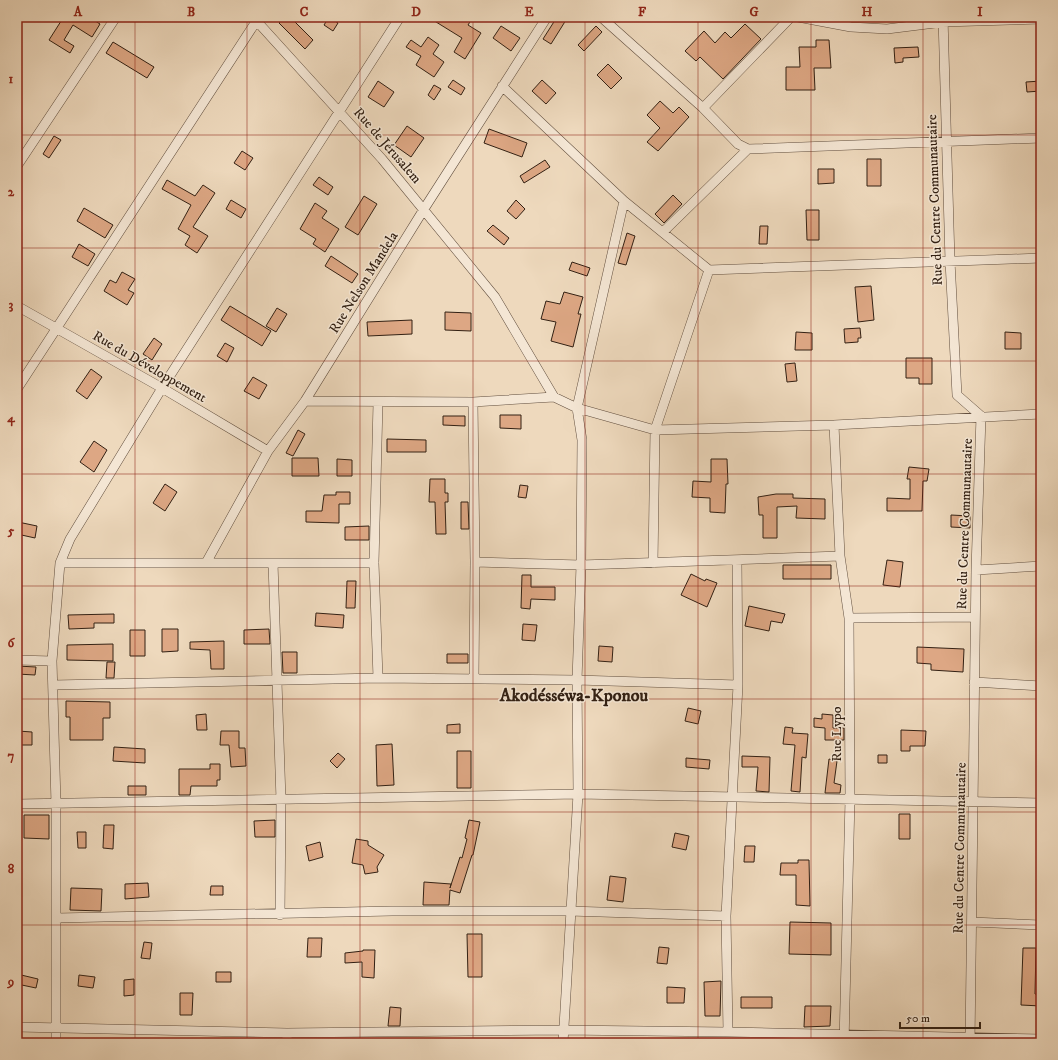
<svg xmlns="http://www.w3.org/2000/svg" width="1058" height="1060" font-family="'IM FELL DW Pica',serif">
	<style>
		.building { fill: #dda784; stroke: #322013 }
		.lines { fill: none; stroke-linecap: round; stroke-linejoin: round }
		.minor-casing { stroke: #614e3e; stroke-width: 10 }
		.minor { stroke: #f4e6d4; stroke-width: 9 }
		.grid { fill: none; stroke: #8f2418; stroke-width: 1; stroke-opacity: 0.55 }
		.labels { text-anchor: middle; stroke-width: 3; stroke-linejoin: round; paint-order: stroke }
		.street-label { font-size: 14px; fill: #322013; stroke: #f4e6d4 }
		.district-label { font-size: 18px; font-weight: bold; fill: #322013; stroke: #f4e6d4 }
		.neatline { fill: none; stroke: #8f2418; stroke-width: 1.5 }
		.grid-label { font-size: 13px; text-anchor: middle; font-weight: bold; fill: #8f2418 }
	</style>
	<rect width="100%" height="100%" fill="#eed9bd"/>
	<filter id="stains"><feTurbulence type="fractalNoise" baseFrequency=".005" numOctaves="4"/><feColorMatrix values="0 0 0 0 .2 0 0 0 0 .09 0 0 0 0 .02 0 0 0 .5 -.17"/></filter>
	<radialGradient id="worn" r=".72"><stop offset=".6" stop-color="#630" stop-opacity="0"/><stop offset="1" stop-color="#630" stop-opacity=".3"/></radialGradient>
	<path class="building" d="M60,17H89L100,24L92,37L73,25L64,40L74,46L70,53L49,40L63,18Z
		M284,17H290L313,40L305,49L279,23Z
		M329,17L338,23L333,31L324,25Z
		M428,17H473L468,25L481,33L465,59L454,52L462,38Z
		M557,17L566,20L551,44L543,39Z
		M745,24L761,39L723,79L700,57L696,61L685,51L704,31L715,43L725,32L731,38Z
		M501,26L520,38L511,51L493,38Z
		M596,26L602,32L584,51L578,45Z
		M428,37L439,45L433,54L444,62L434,77L416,65L421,56L406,47L411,40L421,47Z
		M816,40H829L831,68H814L815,90H786V67H800L799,47H816Z
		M113,42L154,67L147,78L106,53Z
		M918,47L919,57L903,58V62L895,63L894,48Z
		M608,64L622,78L611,89L597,75Z
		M453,80L465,88L461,95L448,87Z
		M542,80L556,93L546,104L532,91Z
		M378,81L394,92L384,107L368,97Z
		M1041,81V91L1027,92L1026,82Z
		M434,85L441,89L434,100L428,95Z
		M660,101L673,113L679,107L689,117L658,151L647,142L660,128L647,115Z
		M407,126L424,138L411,157L394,145Z
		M489,129L527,143L522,157L484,143Z
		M54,136L61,140L49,158L43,154Z
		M242,151L253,158L245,170L234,163Z
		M867,159H881V186H867Z
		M545,160L550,167L524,183L520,176Z
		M818,169H834V183L818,184Z
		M319,177L333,187L328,195L313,185Z
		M167,180L195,196L203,185L215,193L193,227L208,236L197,253L185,245L190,236L178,229L191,205L162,189Z
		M673,195L682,204L664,223L655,214Z
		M364,196L377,204L358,235L345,227Z
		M231,200L246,209L241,218L226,209Z
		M516,200L525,209L516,219L507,211Z
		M315,203L327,211L322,218L339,229L325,252L313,244L316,239L300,229Z
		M84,208L113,225L105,238L77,221Z
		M806,210H819V240H807Z
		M493,225L509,238L504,245L487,231Z
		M760,226H768L767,244H759Z
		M627,233L635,236L626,265L618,263Z
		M79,244L95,254L88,266L72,257Z
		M331,256L358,274L352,283L325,266Z
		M572,262L590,268L587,276L569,270Z
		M122,272L135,279L128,290L134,293L127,305L104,291L110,280L116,283Z
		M871,286L874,320L858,322L855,287Z
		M564,292L583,297L578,314H581L573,347L551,341L556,322L541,319L546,301L560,304Z
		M230,306L271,331L262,346L221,320Z
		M277,308L287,314L276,332L266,326Z
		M445,312L471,313V331L445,330Z
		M412,320V334L368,336L367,322Z
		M860,328L861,338H858V342L845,343L844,329Z
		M796,332L812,333V350H795Z
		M1005,332L1021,333V349H1005Z
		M154,338L162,344L152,360L143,354Z
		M225,343L234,348L227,362L217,356Z
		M906,358H932V384H919V378H906Z
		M795,363L797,381L787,382L785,364Z
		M91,369L102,377L87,399L76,391Z
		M253,377L267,385L259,399L244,391Z
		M500,415H521V429L500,428Z
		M443,416H465V426L443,425Z
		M298,430L305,434L293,456L286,453Z
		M387,439L426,440V452H387Z
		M94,441L107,450L94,472L80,462Z
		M292,458H318L319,476H292Z
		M337,459L352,460V476H337Z
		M711,459H727L728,484H726L725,513L710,512V498L692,497L693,481L711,482Z
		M909,467L929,469L927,481H923L922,511H887V498L910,499V479H907Z
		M430,479H445V493H448V502H445L446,534H436L435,502H429Z
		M165,484L177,492L165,511L153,503Z
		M520,485L528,486L526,498L518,497Z
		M336,492H350V504H339V523L306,522V511H322L324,495H336Z
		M776,494H793V498L825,499V519L796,518L797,506L777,507V538H763V515H759L758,497Z
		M461,502H468L469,529H461Z
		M951,515L970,516V528L951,527Z
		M18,522L37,526L35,538L17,534Z
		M369,526V540H345V527Z
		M887,560L903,562L900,587L883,585Z
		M783,565H831V579H783Z
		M691,574L705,581L706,579L717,583L707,607L681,595Z
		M522,575H531V587H555V600L531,599L530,609L521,608Z
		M347,581H356L355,608H346Z
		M749,606L785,614L782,623L771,621L769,631L745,626Z
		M316,613L344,615L343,628L315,626Z
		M114,614V623H94V628L69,629L68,615Z
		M523,624L537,625L535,641L522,640Z
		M162,629H178V651L162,652Z
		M269,629L270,644H244V630Z
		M130,630H145V656H130Z
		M224,641V669H211L210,650L190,649V642Z
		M113,644V661L67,660V645Z
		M599,646L613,647L612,662L598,661Z
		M917,647L964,649L963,672L931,670V664L917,663Z
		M282,652H297V673H283Z
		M447,654H468V663H447Z
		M107,662H115L114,678H106Z
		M17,666L36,667L35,675L17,674Z
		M66,701L110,702V718H103V740H70V717H66Z
		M688,708L701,711L698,724L685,721Z
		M206,714L207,730H197L196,715Z
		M822,714L833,715V728H844V740H825V728L814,727V718L822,719Z
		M460,724V733H447V725Z
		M785,727L793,728L792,733L808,734L806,758L802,757L800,792L791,791L795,745L783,744Z
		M901,730L926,731L925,746H910V751H901Z
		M18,731L32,732V745H18Z
		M221,731H239V748H245L246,766L231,767L229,745H220Z
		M392,744L394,785L377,786L376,745Z
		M114,747L145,749V763L113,761Z
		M457,751H471V788H457Z
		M338,753L345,759L337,768L330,761Z
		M878,755H887V763H878Z
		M742,756L770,757L769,792L756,791L758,767H742Z
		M686,758L710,760L709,769L686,767Z
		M829,759L837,761L834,783L841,785L840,793H825Z
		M210,764H220V780H217V786H191L190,795H179V769H210Z
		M128,786H146V795H128Z
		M899,814H910V839H899Z
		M24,815H49V839L24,838Z
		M275,820V837H255L254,821Z
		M469,820L480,822L473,855H472L460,893L450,890L449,905H423L424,882L451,884L450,888L460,857L462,858L467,839L465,838Z
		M104,825H114L113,849L103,848Z
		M77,832H86V848H78Z
		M675,833L689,836L686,850L672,847Z
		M356,839L368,841V845L384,855L377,867L378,872L365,874L363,865L352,863Z
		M320,842L323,857L309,861L306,846Z
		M745,846H755L754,862H744Z
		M798,860H809L810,906L796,905V875H780L781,863H798Z
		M610,876L626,878L623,902L607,900Z
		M148,883L149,897L125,899V884Z
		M211,886H223V895H210Z
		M71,888L102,889L101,911L70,910Z
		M790,922L831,923V955L789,954Z
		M467,934H482V977H468Z
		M308,938H322L321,957H307Z
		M144,942L152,943L150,959L141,958Z
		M659,947L669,948L667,964L657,963Z
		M1023,948H1036L1035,994L1041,995V1006L1021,1005Z
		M363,950H375L374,978L362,977V962L345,963V953L363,951Z
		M216,972H231V982H216Z
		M17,974L38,979L36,988L17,984Z
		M79,975L95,977L93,988L78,986Z
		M134,979V995L124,996V980Z
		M721,981L720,1016H705L704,982Z
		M667,987L685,988L684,1003H667Z
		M180,993H193L192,1015H180Z
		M741,997H772V1008H741Z
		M805,1006H831L830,1026L804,1027Z
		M390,1007L401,1008L400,1026H388Z"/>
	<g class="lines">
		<g class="minor-casing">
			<path id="minor" d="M253,17L382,159L495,297L554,397
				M601,17L703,108L738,144L748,149L1041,138
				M798,17L851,27L887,29L943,22L1041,19
				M943,17L950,261L957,395L981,416L976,570L970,1043
				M502,86L624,201L709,270L1041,258
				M703,108L791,17
				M17,166L116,17
				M663,232L748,149
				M17,306L162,388L268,451
				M17,389L259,17
				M305,401L473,402L554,397L577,408L655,430L834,425L1041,414
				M473,402L475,562L474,678
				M834,425L840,556L849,618L850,799L844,1043
				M475,562L581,565L840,556
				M60,563H374
				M206,563L268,451L305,401L424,209L547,17
				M273,563L281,800L280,915
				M653,563L655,430L709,270
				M976,570L1041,566
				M849,618L975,617
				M17,660L52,661
				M378,678L374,563L378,403
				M974,682L1041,686
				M53,685L378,678L577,680L738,685
				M17,804L578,794L1041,803
				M57,918L392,911H569L726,916
				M972,922L1041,925
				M17,1027L287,1033L563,1030L728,1032L1041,1039
				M728,1032L726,916L738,685L737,560
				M56,1043V804L52,661L60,563L70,539L162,388L400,17
				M287,1043V1033
				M563,1043L578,794L577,680L581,565L582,440L577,408L624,201"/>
		</g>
		<use href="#minor" class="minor"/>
	</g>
	<path class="grid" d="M135,17V1043M247,17V1043M360,17V1043M473,17V1043M585,17V1043M698,17V1043M811,17V1043M923,17V1043M17,135H1041M17,248H1041M17,361H1041M17,474H1041M17,586H1041M17,699H1041M17,812H1041M17,925H1041"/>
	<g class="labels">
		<g class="street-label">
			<text transform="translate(388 145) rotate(49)" y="5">Rue de Jérusalem</text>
			<text transform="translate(934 200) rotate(-92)" y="5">Rue du Centre Communautaire</text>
			<text transform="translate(363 282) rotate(-58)" y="5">Rue Nelson Mandela</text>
			<text transform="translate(150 366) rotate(30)" y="5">Rue du Développement</text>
			<text transform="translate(964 524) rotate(-88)" y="5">Rue du Centre Communautaire</text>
			<text transform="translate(836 734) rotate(-90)" y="5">Rue Lypo</text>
			<text transform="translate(959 848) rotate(-89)" y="5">Rue du Centre Communautaire</text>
		</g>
		<g class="district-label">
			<text x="574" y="701">Akodésséwa-Kponou</text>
		</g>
	</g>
	<rect width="1058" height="1060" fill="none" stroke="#eed9bd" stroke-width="44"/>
	<path d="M900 1022v6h80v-6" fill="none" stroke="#322013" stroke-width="2"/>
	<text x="906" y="1022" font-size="12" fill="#322013" stroke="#f4e6d4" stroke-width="3" paint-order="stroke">50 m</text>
	<rect x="22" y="22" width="1014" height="1016" class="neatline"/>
	<g class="grid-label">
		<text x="78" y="16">A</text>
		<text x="191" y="16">B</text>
		<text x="304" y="16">C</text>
		<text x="416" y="16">D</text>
		<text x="529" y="16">E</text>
		<text x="642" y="16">F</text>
		<text x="754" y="16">G</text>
		<text x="867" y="16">H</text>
		<text x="980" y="16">I</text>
		<text x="11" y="83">1</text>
		<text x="11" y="196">2</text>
		<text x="11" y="309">3</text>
		<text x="11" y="422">4</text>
		<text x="11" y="535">5</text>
		<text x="11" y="647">6</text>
		<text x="11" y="760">7</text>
		<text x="11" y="873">8</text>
		<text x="11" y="986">9</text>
	</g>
	<rect width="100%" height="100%" filter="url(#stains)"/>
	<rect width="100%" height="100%" fill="url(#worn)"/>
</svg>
